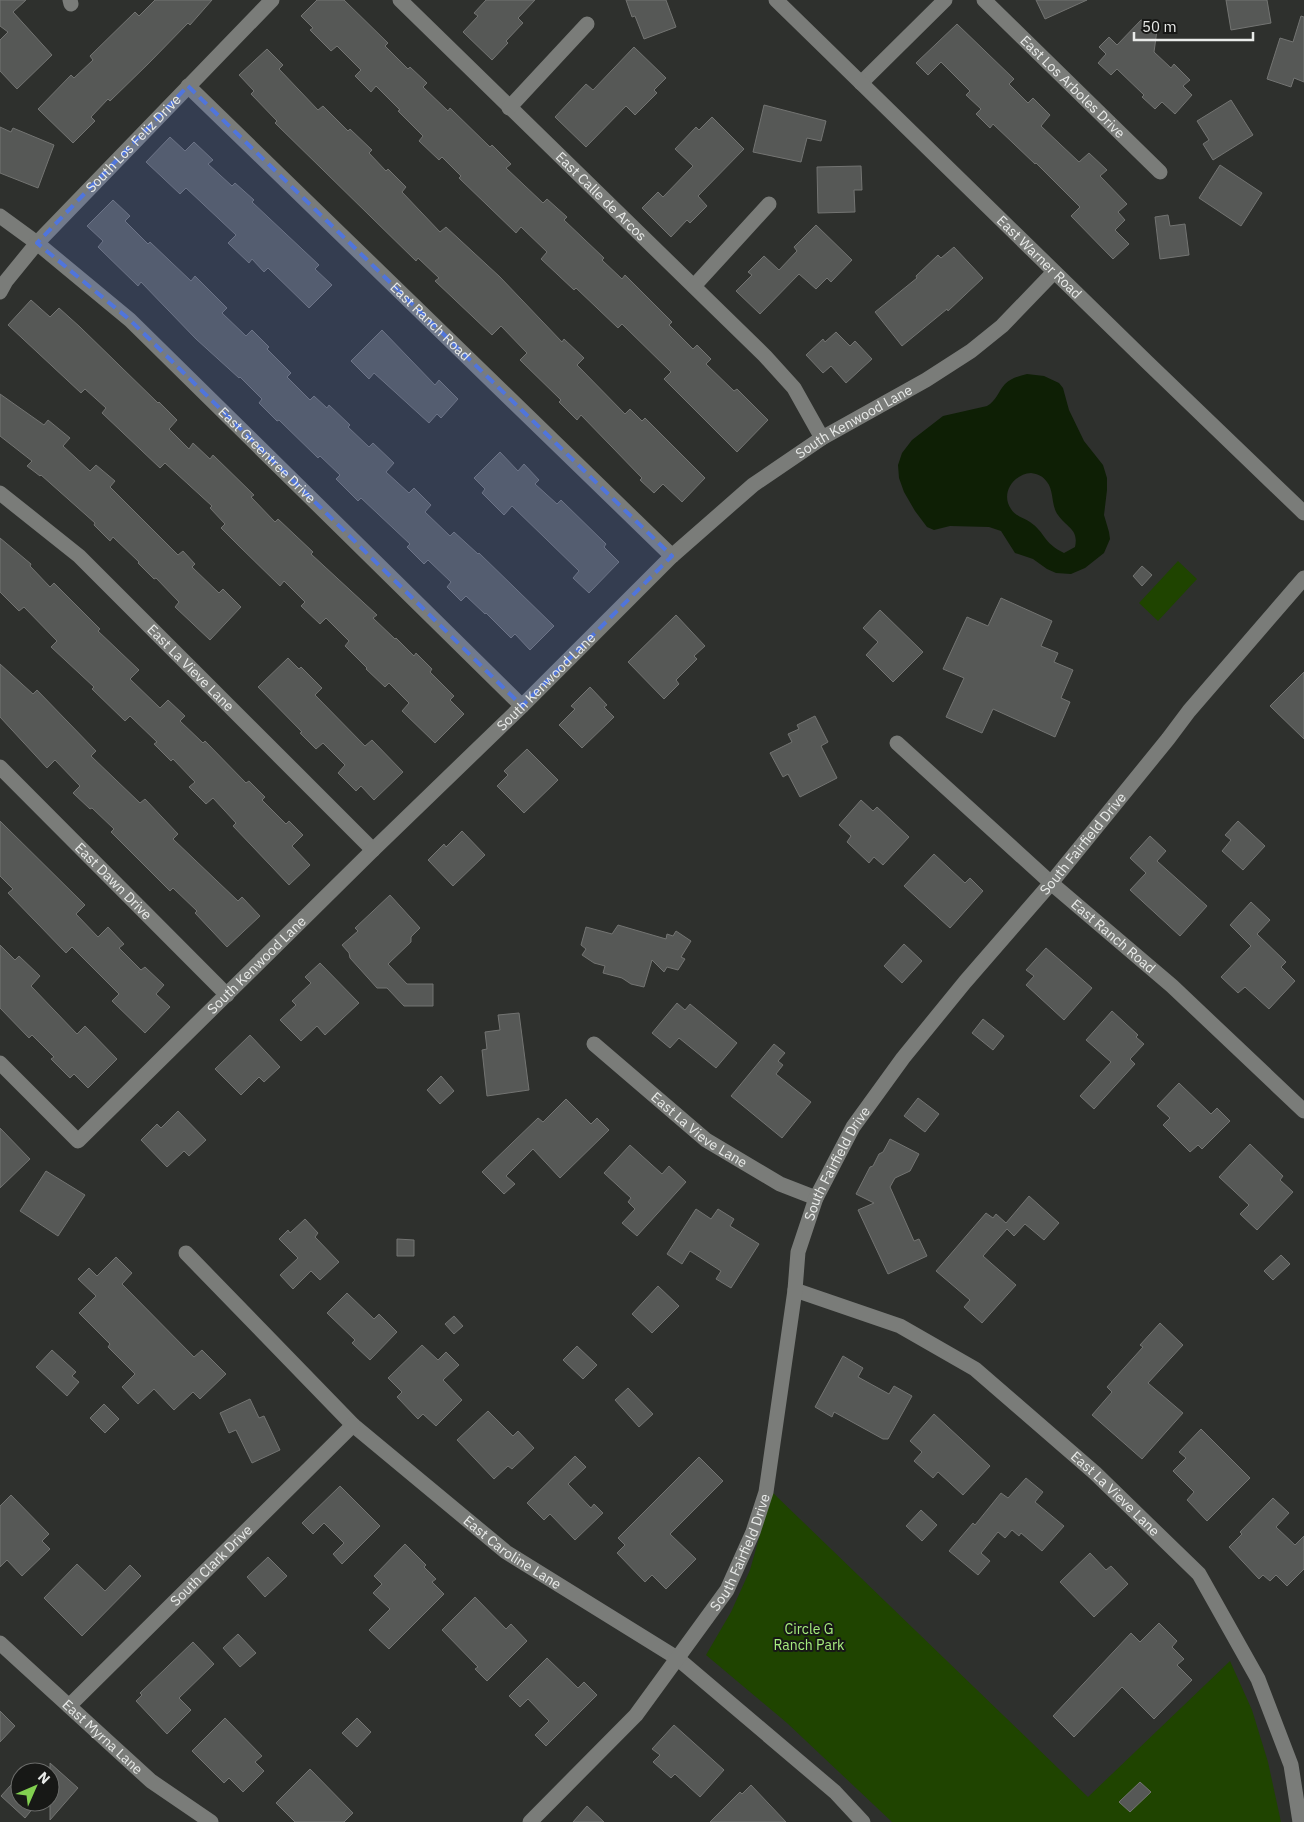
<svg xmlns="http://www.w3.org/2000/svg" width="1304" height="1822" font-family="'IBM Plex Sans',sans-serif">
	<style>
		.green { fill: #1f4400 }
		.water { fill: #0e1f05; fill-rule: evenodd }
		.building { fill: #565856; stroke: #737472 }
		.lines { fill: none; stroke-linecap: round; stroke-linejoin: round }
		.street { stroke: #7a7c79; stroke-width: 15 }
		.secondary { stroke: #7a7c79; stroke-width: 15 }
		.marked { fill: #5075dc; fill-opacity: 0.2; stroke: #5075dc; stroke-width: 4; stroke-dasharray: 10 6; stroke-linejoin: round }
		.labels { text-anchor: middle; stroke-width: 4; stroke-linejoin: round; paint-order: stroke }
		.street-label { font-size: 14px; fill: #e9ebe9; stroke: #171816 }
		.park-label { font-size: 14px; fill: #a6ec7e; stroke: #171816 }
	</style>
	<rect width="100%" height="100%" fill="#2e302d"/>
	<path class="green" d="M1178,561L1197,579L1158,621L1139,603Z
		M772,1492L1088,1797L1230,1661L1252,1710L1268,1762L1281,1822H892L787,1723L706,1655L731,1612L750,1570Z"/>
	<path class="water" d="M1027,374L1044,376L1059,383L1063,388L1069,410L1084,441L1103,465L1107,478V490L1104,515L1109,532L1110,539L1104,553L1085,568L1071,574L1056,573L1047,569L1033,559L1015,553L1001,531L989,527L950,526L934,530L927,527L915,511L904,492L899,478L898,465L902,453L912,440L943,416L987,406C996,401 998,392 1005,384C1011,378 1019,376 1027,374ZM1031,473C1038,474 1043,476 1047,482C1054,490 1051,506 1058,515C1067,528 1079,529 1075,547L1064,553C1043,543 1045,532 1030,522C1024,518 1015,516 1011,509C1000,493 1014,474 1031,473Z"/>
	<path class="building" d="M0,0H26L13,12L52,55L17,89L0,71V40L8,32L0,26Z
		M155,0H212L190,25L188,23L149,63L110,101L108,99L91,117L95,121L73,143L38,109L71,75L74,78L93,60L90,56L135,12L139,16Z
		M317,0H344L388,43L385,46L408,69L410,67L427,83L423,87L448,111L450,108L490,147L492,145L511,164L506,168L543,203L547,199L567,217L564,220L604,258L602,260L622,279L625,275L672,322L669,325L693,349L697,345L711,359L706,364L734,391L737,389L768,420L737,452L664,379L671,372L622,324L618,328L576,288L574,290L541,259L547,252L521,227L516,233L459,178L461,176L442,157L439,160L419,141L423,136L398,111L400,110L376,86L371,92L355,76L361,70L337,46L331,51L310,30L313,28L301,16Z
		M486,0H535L518,18L523,23L506,41L508,43L492,60L463,32L478,16L474,13Z
		M626,0H666L676,27L644,39L635,16L632,17Z
		M1036,0H1087L1045,19Z
		M1226,0H1267L1271,23L1231,30Z
		M1301,16L1304,17V82L1294,78L1291,87L1267,79L1280,38L1293,42Z
		M1141,20L1158,23L1154,52L1171,68L1174,64L1190,80L1183,86L1192,95L1175,114L1162,102L1155,109L1142,97L1144,95L1117,69L1111,75L1098,63L1106,54L1099,47L1109,37L1117,45Z
		M957,24L1014,79L1009,84L1028,103L1033,98L1050,115L1041,126L1079,162L1089,153L1107,170L1100,176L1127,204L1118,212L1125,220L1115,230L1129,244L1113,259L1071,216L1080,207L1036,163L1035,164L993,124L990,128L976,114L981,109L966,95L970,91L941,62L928,75L916,63Z
		M634,47L666,78L654,90L657,93L635,115L626,106L586,147L555,117L586,84L593,90Z
		M267,49L283,65L279,69L318,110L323,106L348,131L350,129L372,150L369,153L386,171L388,169L406,187L402,192L440,232L446,227L500,277L562,342L564,339L584,358L577,365L625,414L630,409L642,421L645,418L705,478L682,502L663,484L654,493L640,480L642,478L581,415L577,420L559,402L561,400L520,360L527,353L501,326L492,335L435,281L439,278L418,258L416,261L275,123L277,121L251,94L254,91L239,75Z
		M1231,100L1253,135L1213,160L1203,144L1209,140L1197,121Z
		M764,105L826,121L821,141L807,138L801,162L753,152Z
		M712,117L744,149L698,196L707,206L690,223L687,220L671,237L642,208L658,192L663,197L693,166L675,149L696,127L699,130Z
		M0,127L11,132L13,128L54,145L38,188L0,173Z
		M170,137L185,151L194,142L213,160L208,164L232,186L235,183L254,200L252,202L319,265L315,269L332,285L309,308L268,268L264,272L252,259L249,263L228,243L236,235L186,188L180,194L146,162Z
		M1220,165L1262,193L1241,226L1199,198Z
		M861,166L862,190H854L855,212L818,213L817,167Z
		M113,200L130,216L125,221L148,244L150,242L191,281L195,276L227,308L222,313L246,336L252,330L269,347L267,349L291,373L287,377L310,400L314,396L327,408L329,405L350,425L348,427L369,447L373,443L394,463L386,472L409,493L414,488L431,505L425,512L450,536L454,532L478,554L479,553L554,626L530,650L515,634L511,638L486,613L485,614L466,596L461,601L447,587L451,582L428,560L424,564L407,547L410,544L361,498L358,501L336,479L340,475L320,456L318,458L279,420L277,421L259,403L262,399L240,377L239,378L196,339L141,282L138,286L98,247L103,241L87,226Z
		M1168,215L1170,226L1185,224L1189,255L1160,259L1155,217Z
		M816,225L852,260L831,282L827,278L816,289L799,274L760,314L736,291L752,275L748,272L764,256L779,270L797,251L794,247Z
		M954,247L983,278L948,311L947,309L902,346L875,312L917,278L916,276L938,255L941,258Z
		M31,300L50,317L59,308L80,327L158,403L159,402L177,420L169,429L189,449L193,443L210,459L213,455L254,495L251,497L275,522L278,519L313,552L311,554L377,615L373,618L395,639L396,638L414,656L416,653L432,669L430,672L454,696L450,700L464,714L435,743L402,711L409,703L389,683L385,687L366,669L367,668L345,646L349,641L326,618L320,624L301,606L305,602L284,581L280,586L239,546L221,528L225,524L210,508L212,506L165,463L160,468L102,413L106,408L85,389L81,393L8,325Z
		M382,330L435,385L439,380L458,399L441,418L437,414L429,423L374,373L369,379L351,361Z
		M836,332L850,346L855,341L872,359L846,383L831,366L823,373L806,355L823,339L825,342Z
		M0,394L44,425L48,420L70,438L63,446L90,471L96,465L115,481L110,487L178,555L183,551L195,564L192,567L219,593L223,589L241,607L210,640L175,607L179,602L156,578L154,579L138,563L139,562L113,537L110,541L94,525L95,523L41,475L40,476L27,466L32,461L0,436Z
		M500,452L518,471L524,464L539,480L535,484L557,504L561,500L606,544L604,547L619,562L589,593L573,578L579,571L512,506L504,515L482,493L485,489L474,478Z
		M0,538L31,564L30,566L50,587L54,583L100,629L98,631L139,670L130,679L160,708L168,700L185,716L180,721L203,743L205,741L246,783L249,781L265,797L262,800L286,824L289,821L303,835L292,846L310,865L289,885L233,826L236,823L213,798L206,804L189,787L195,782L173,759L171,761L154,744L157,742L130,716L125,721L92,689L94,687L51,647L57,641L24,607L19,611L0,592Z
		M1142,566L1152,575L1142,586L1133,576Z
		M1001,598L1052,621L1041,646L1058,653L1054,662L1073,670L1061,698L1070,702L1055,737L993,709L982,733L946,717L964,678L943,669L967,617L988,626Z
		M880,610L923,652L893,682L866,655L878,642L863,628Z
		M676,615L705,646L694,656L697,659L676,680L679,684L664,699L628,662Z
		M288,658L299,669L301,667L322,688L315,695L365,746L372,740L403,772L374,800L361,786L356,791L338,773L345,765L323,743L316,749L300,733L302,732L258,687Z
		M0,664L33,694L37,690L96,751L91,756L140,803L145,799L178,834L173,839L238,901L242,897L260,916L227,947L195,913L197,911L173,888L170,891L111,832L114,829L92,808L90,809L73,793L80,786L55,760L47,768L0,717Z
		M1304,672V739L1270,706Z
		M590,687L607,705L604,707L614,717L582,748L559,725L575,709L571,706Z
		M815,716L828,742L821,746L837,778L800,797L788,774L783,777L770,753L792,742L788,734L799,729L797,725Z
		M527,749L558,780L524,813L497,786L508,775L504,771Z
		M861,800L873,811L877,807L909,837L883,865L874,857L869,863L847,842L851,836L839,825Z
		M0,821L85,905L76,914L98,937L108,927L124,944L119,948L141,970L145,967L164,985L156,994L170,1007L145,1033L112,1001L119,994L72,947L66,953L8,893L13,889L0,876Z
		M1238,821L1265,846L1243,870L1222,851L1231,840L1225,835Z
		M462,831L485,855L453,886L428,860L444,844L446,847Z
		M1150,836L1166,851L1157,861L1207,906L1180,936L1130,890L1146,873L1130,858Z
		M934,854L965,883L970,878L983,891L950,928L904,886Z
		M390,895L420,928L411,937V942L388,964L407,984H433V1006H404L387,988H377L350,958L349,953L342,945L358,931L355,928Z
		M1251,902L1270,920L1257,934L1286,962L1281,967L1295,981L1269,1009L1245,987L1238,993L1221,977L1251,946L1230,925Z
		M618,925L666,939L667,934L673,936L676,931L691,941L681,957L685,959L678,970L667,967L664,972L652,960L644,987L631,984L622,978L603,973L605,966L594,963L582,955L586,949L581,945L586,927L612,934Z
		M904,944L922,961L902,983L884,966Z
		M0,945L15,960L19,956L40,976L31,986L77,1034L85,1026L117,1059L88,1088L74,1074L70,1078L51,1059L54,1057L32,1035L29,1038L0,1008Z
		M1046,948L1092,988L1064,1020L1026,985L1034,976L1026,970Z
		M320,963L359,1003L325,1035L317,1026L301,1041L280,1020L296,1005L292,1001L311,983L305,977Z
		M677,1003L685,1010L690,1004L737,1043L716,1068L679,1038L670,1048L652,1033Z
		M1112,1011L1138,1035L1136,1037L1144,1044L1130,1059L1135,1064L1094,1109L1080,1096L1111,1062L1086,1040Z
		M519,1013L529,1090L487,1096L482,1050L487,1049L485,1032L500,1030L498,1015Z
		M983,1019L1004,1036L993,1050L972,1033Z
		M250,1035L280,1067L264,1082L259,1077L241,1095L215,1069Z
		M774,1044L785,1053L778,1061L783,1065L776,1074L811,1102L782,1138L731,1096Z
		M441,1076L454,1091L440,1104L427,1090Z
		M1179,1083L1211,1114L1217,1108L1230,1121L1202,1149L1198,1145L1190,1152L1163,1125L1170,1118L1157,1106Z
		M918,1098L939,1114L925,1132L904,1116Z
		M566,1099L591,1124L597,1118L609,1130L560,1178L533,1149L506,1176L515,1184L504,1194L482,1172L538,1118L543,1122Z
		M178,1111L206,1140L189,1156L184,1151L167,1167L141,1140L157,1124L161,1128Z
		M0,1128L30,1159L0,1188Z
		M890,1139L919,1154L910,1171L895,1178L890,1187L914,1241L919,1239L927,1256L888,1274L858,1210L874,1203L856,1194L870,1167L873,1166L879,1154L883,1152Z
		M1250,1144L1283,1176L1280,1180L1293,1192L1257,1230L1240,1214L1249,1205L1219,1177Z
		M630,1145L662,1174L669,1166L686,1182L637,1236L622,1223L635,1209L628,1202L631,1198L604,1173Z
		M46,1171L85,1195L58,1236L20,1211Z
		M1029,1196L1059,1223L1044,1240L1025,1224L1014,1236L1007,1229L983,1256L1016,1285L982,1323L964,1307L970,1300L936,1271L986,1213L993,1218L996,1214L1006,1223Z
		M696,1209L711,1219L718,1209L734,1219L730,1226L759,1244L731,1288L716,1279L721,1271L690,1251L682,1264L667,1254Z
		M305,1219L318,1233L315,1237L339,1262L320,1280L311,1271L293,1289L280,1275L298,1258L279,1239L288,1230L290,1233Z
		M397,1239L414,1240V1256H397Z
		M1281,1255L1290,1264L1273,1280L1264,1271Z
		M116,1257L132,1273L122,1284L194,1357L202,1350L226,1374L200,1399L193,1392L174,1410L154,1389L138,1404L122,1387L135,1374L108,1347L110,1344L79,1313L96,1296L78,1279L89,1268L97,1276Z
		M658,1286L679,1306L652,1333L632,1314Z
		M347,1293L374,1319L379,1314L397,1332L370,1360L352,1343L355,1340L327,1313Z
		M454,1316L463,1326L454,1334L445,1324Z
		M1160,1323L1183,1345L1148,1383L1183,1413L1142,1459L1092,1415L1112,1392L1107,1387L1143,1347L1140,1345Z
		M422,1345L438,1360L446,1352L459,1365L443,1380L462,1400L436,1426L423,1414L418,1419L397,1397L402,1392L388,1378Z
		M577,1346L597,1365L583,1379L563,1360Z
		M52,1350L76,1372L72,1376L79,1382L67,1396L36,1367Z
		M843,1356L863,1368L858,1377L889,1394L894,1386L912,1396L888,1439H883L834,1412L832,1417L815,1407Z
		M628,1388L653,1414L639,1427L615,1400Z
		M250,1399L259,1418L264,1416L280,1450L252,1463L236,1430L229,1433L220,1413Z
		M104,1404L119,1419L105,1433L90,1418Z
		M488,1411L513,1436L518,1431L534,1448L512,1469L508,1466L494,1479L457,1440Z
		M934,1414L990,1466L963,1495L938,1472L933,1478L914,1461L922,1452L910,1441Z
		M1201,1429L1250,1478L1207,1521L1187,1500L1194,1492L1173,1471L1186,1458L1179,1452Z
		M575,1456L586,1467L568,1484L591,1508L594,1504L603,1513L575,1540L550,1514L544,1520L527,1503Z
		M699,1457L723,1481L670,1534L696,1559L666,1589L652,1575L645,1582L617,1553L625,1545L618,1538Z
		M1026,1478L1043,1492L1035,1502L1064,1526L1042,1551L1021,1533L1019,1536L1012,1530L1005,1538L998,1532L981,1553L990,1561L978,1575L949,1551L973,1523L975,1525L1001,1493L1008,1498Z
		M340,1486L380,1526L342,1564L333,1554L344,1543L324,1523L313,1534L302,1523Z
		M11,1495L49,1534L42,1541L50,1549L22,1576L7,1560L0,1567V1506Z
		M1273,1498L1289,1513L1276,1527L1295,1545L1304,1536V1569L1287,1586L1276,1575L1270,1581L1263,1575L1259,1579L1229,1547L1242,1534L1240,1532Z
		M921,1510L937,1525L922,1541L906,1526Z
		M405,1544L426,1565L424,1567L436,1579L432,1582L444,1594L389,1649L369,1630L390,1609L373,1593L382,1584L374,1576Z
		M1090,1553L1106,1570L1111,1566L1128,1584L1094,1617L1060,1582Z
		M268,1557L287,1576L265,1597L247,1577Z
		M77,1564L105,1591L130,1565L141,1576L82,1636L44,1598Z
		M475,1597L506,1629L511,1624L527,1641L487,1681L475,1669L478,1667L442,1630Z
		M1159,1623L1177,1641L1172,1647L1184,1659L1177,1665L1192,1680L1154,1719L1122,1687L1074,1737L1053,1716L1131,1633L1140,1642Z
		M238,1634L256,1653L240,1667L223,1648Z
		M193,1642L214,1664L179,1698L191,1710L167,1734L136,1701L142,1695L140,1693Z
		M547,1658L578,1688L584,1682L597,1695L546,1746L535,1735L549,1721L528,1699L520,1707L509,1696Z
		M0,1711L15,1726L0,1742Z
		M225,1718L262,1756L255,1762L264,1771L243,1792L229,1778L224,1783L192,1751Z
		M357,1718L371,1732L357,1747L342,1733Z
		M674,1725L724,1770L700,1797L675,1774L671,1778L653,1762L660,1755L652,1749Z
		M50,1763L78,1788L50,1820Z
		M310,1769L353,1813L344,1822H295L276,1803Z
		M20,1775V1802H38L25,1818L1,1796Z
		M1140,1782L1151,1792L1130,1812L1119,1802Z
		M751,1785L786,1822H710L740,1792L742,1794Z
		M587,1806L604,1822H573Z"/>
	<g class="lines">
		<g class="street">
			<path d="M70,0L71,4"/>
			<path id="s1" d="M400,0L765,356L794,388L822,438"/>
			<path id="s2" d="M984,0L1160,172"/>
			<path d="M861,83L945,0"/>
			<path id="s3" d="M188,86L672,556"/>
			<path d="M509,108L587,24"/>
			<path id="s4" d="M0,216L37,243L130,320L522,706"/>
			<path d="M694,286L769,204"/>
			<path id="s5" d="M0,292L6,281L37,243L272,0"/>
			<path id="s6" d="M0,493L79,556L373,850"/>
			<path id="s7" d="M897,743L1051,883L1172,986L1304,1111"/>
			<path id="s8" d="M0,767L227,995"/>
			<path id="s9" d="M594,1044L706,1140L780,1184L816,1198"/>
			<path id="s10" d="M0,1063L78,1141L373,850L522,706L672,556L753,485L822,438L926,380L971,351L1002,326L1054,272"/>
			<path id="s11" d="M186,1253L353,1425L506,1552L677,1658L835,1792L863,1822"/>
			<path id="s12" d="M795,1290L900,1326L975,1369L1095,1473L1199,1574L1258,1679L1291,1765L1300,1822"/>
			<path id="s13" d="M0,1643L151,1781L211,1822"/>
			<path id="s14" d="M69,1706L353,1425"/>
			<path id="s15" d="M530,1822L636,1715L727,1590L753,1532L766,1492L795,1290L798,1252L816,1198L853,1127L903,1058L965,982L1051,883L1168,739L1189,711L1304,578"/>
		</g>
		<path class="secondary" id="s16" d="M776,0L1147,362L1304,513"/>
	</g>
	<path class="marked" d="M188,86L672,556L522,706L130,320L37,243Z"/>
	<g class="labels">
		<g class="street-label">
			<text dy="5" stroke="none"><textPath href="#s2" startOffset="124">East Los Arboles Drive</textPath></text>
			<text dy="5" stroke="none"><textPath href="#s5" startOffset="200">South Los Feliz Drive</textPath></text>
			<text dy="5" stroke="none"><textPath href="#s1" startOffset="281">East Calle de Arcos</textPath></text>
			<text dy="5" stroke="none"><textPath href="#s16" startOffset="368">East Warner Road</textPath></text>
			<text dy="5" stroke="none"><textPath href="#s3" startOffset="338">East Ranch Road</textPath></text>
			<text dy="5" stroke="none"><textPath href="#s10" startOffset="1171">South Kenwood Lane</textPath></text>
			<text dy="5" stroke="none"><textPath href="#s4" startOffset="359">East Greentree Drive</textPath></text>
			<text dy="5" stroke="none"><textPath href="#s6" startOffset="259">East La Vieve Lane</textPath></text>
			<text dy="5" stroke="none"><textPath href="#s10" startOffset="766">South Kenwood Lane</textPath></text>
			<text dy="5" stroke="none"><textPath href="#s15" startOffset="1155">South Fairfield Drive</textPath></text>
			<text dy="5" stroke="none"><textPath href="#s8" startOffset="161">East Dawn Drive</textPath></text>
			<text dy="5" stroke="none"><textPath href="#s7" startOffset="290">East Ranch Road</textPath></text>
			<text dy="5" stroke="none"><textPath href="#s10" startOffset="361">South Kenwood Lane</textPath></text>
			<text dy="5" stroke="none"><textPath href="#s9" startOffset="136">East La Vieve Lane</textPath></text>
			<text dy="5" stroke="none"><textPath href="#s15" startOffset="750">South Fairfield Drive</textPath></text>
			<text dy="5" stroke="none"><textPath href="#s12" startOffset="385">East La Vieve Lane</textPath></text>
			<text dy="5" stroke="none"><textPath href="#s11" startOffset="444">East Caroline Lane</textPath></text>
			<text dy="5" stroke="none"><textPath href="#s15" startOffset="345">South Fairfield Drive</textPath></text>
			<text dy="5" stroke="none"><textPath href="#s14" startOffset="200">South Clark Drive</textPath></text>
			<text dy="5" stroke="none"><textPath href="#s13" startOffset="139">East Myrna Lane</textPath></text>
		</g>
		<g class="park-label">
			<text x="809" y="1634">Circle G<tspan x="809" dy="16">Ranch Park</tspan></text>
		</g>
	</g>
	<g transform="translate(35 1787) rotate(45)"><circle r="24" fill="#171816" stroke="#6b6c6a"/>
	<path d="M0-4L9 19L0 12L-9 19Z" fill="#82d050"/>
	<text y="-8" font-size="14" font-weight="bold" text-anchor="middle" fill="#e9ebe9">N</text>
	</g>
	<path d="M1134 32v8h119v-8" fill="none" stroke="#e9ebe9" stroke-width="2.5"/>
	<text x="1142" y="32" font-size="15" fill="#e9ebe9" stroke="#171816" stroke-width="4" paint-order="stroke">50 m</text>
</svg>
